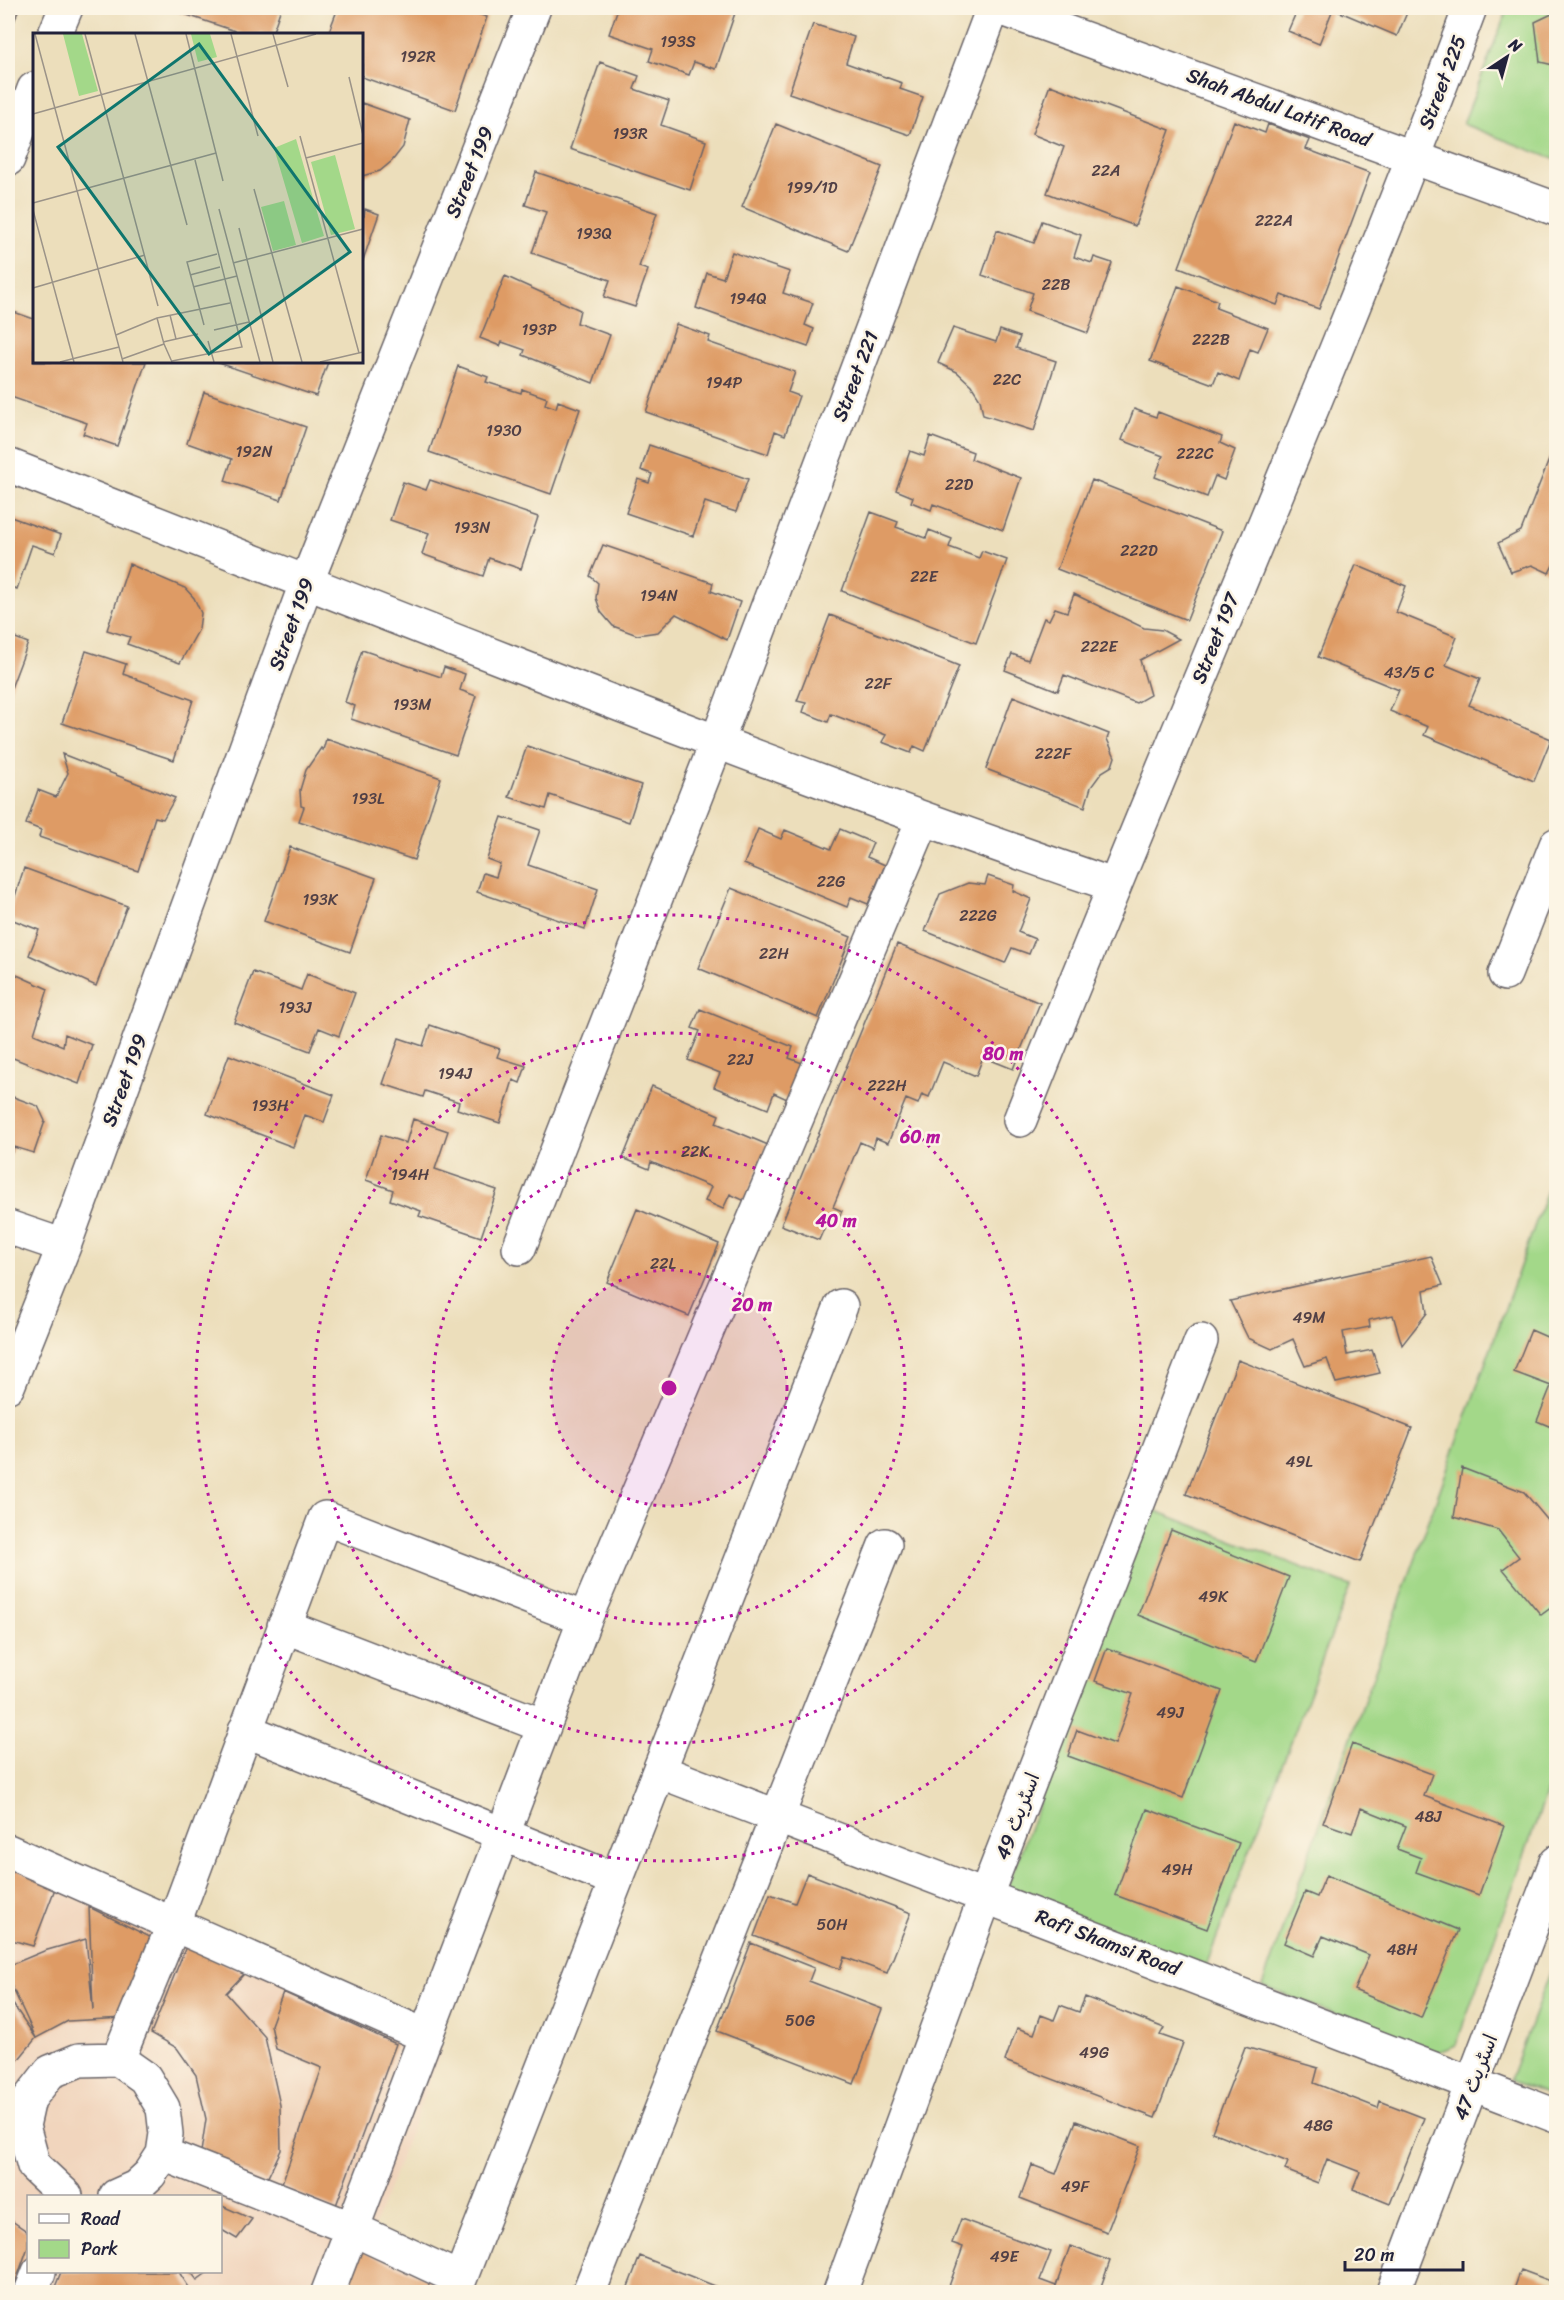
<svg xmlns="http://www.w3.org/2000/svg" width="1564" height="2300" font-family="Sriracha,'Playpen Sans Arabic',sans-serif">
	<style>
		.built { fill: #f1d5bd; fill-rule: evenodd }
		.green { fill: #a3d889; stroke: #627d62; stroke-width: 1.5 }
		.building { fill: #de9b65 }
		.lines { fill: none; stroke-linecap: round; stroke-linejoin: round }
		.minor-casing { stroke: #696468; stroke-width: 36 }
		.minor { stroke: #fff; stroke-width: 33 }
		.ring { fill: none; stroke: #b5179e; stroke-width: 3; stroke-dasharray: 3 6 }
		.labels { text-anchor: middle; stroke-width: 5; stroke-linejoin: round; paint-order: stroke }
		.number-label { font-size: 16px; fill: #514046 }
		.street-label { font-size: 20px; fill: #22223b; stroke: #fcf5e5 }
		.inset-road { fill: none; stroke: #9b9388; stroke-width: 1.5 }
		.view { fill: #0f766e; fill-opacity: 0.15; stroke: #0f766e; stroke-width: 3 }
		.inset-edge { fill: none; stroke: #22223b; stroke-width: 3 }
		.centre { fill: #b5179e; stroke: #fcf5e5; stroke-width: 3 }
		.ring-label { font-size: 18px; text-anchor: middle; font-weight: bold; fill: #b5179e; stroke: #fcf5e5; stroke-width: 5; stroke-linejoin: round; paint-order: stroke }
	</style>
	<rect width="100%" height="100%" fill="#fcf5e5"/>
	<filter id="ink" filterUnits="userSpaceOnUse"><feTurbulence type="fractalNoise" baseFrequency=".0167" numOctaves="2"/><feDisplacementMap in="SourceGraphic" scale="12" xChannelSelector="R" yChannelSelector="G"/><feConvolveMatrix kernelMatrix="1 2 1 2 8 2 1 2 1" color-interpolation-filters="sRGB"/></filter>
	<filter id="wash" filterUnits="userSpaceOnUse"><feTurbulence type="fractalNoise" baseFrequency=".008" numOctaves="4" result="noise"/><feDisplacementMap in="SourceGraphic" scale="24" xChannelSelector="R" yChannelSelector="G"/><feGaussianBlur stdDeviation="1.35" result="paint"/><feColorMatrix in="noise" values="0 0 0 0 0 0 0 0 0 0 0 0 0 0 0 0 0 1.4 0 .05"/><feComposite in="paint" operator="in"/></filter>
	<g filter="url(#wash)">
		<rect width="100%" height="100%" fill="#ecdebb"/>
		<path class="built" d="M8,1853L442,2048L369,2240L475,2290V2292H8ZM28,2196H220V2272H28Z"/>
		<path class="green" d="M1508,8H1556V160L1463,124Z
			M1556,1166V1767L1456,2045L1436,2053L1262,1986Z
			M1151,1509L1350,1586L1206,1966L1006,1890Z
			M1556,1957V2098L1510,2080Z"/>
		<g id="blocks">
			<path class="building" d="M8,8H19L8,40Z
				M179,8H281L272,34H244L178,12Z
				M338,8H459L487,17L455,110L362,77V34H328Z
				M618,8H727L736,10L716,69L694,62L689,75L649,61L653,49L609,34Z
				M1298,8H1409L1397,36L1333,9L1319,44L1288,31Z
				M1556,12V77L1553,65L1540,62L1535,22Z
				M813,24L854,37L846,63L902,83L900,89L923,97L910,135L789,93Z
				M600,62L639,76L634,89L669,101L661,125L706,141L690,190L570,149Z
				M1050,85L1170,130L1135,226L1047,193L1064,147L1032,134Z
				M362,103L410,120L403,147L392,161L380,171L362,176Z
				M1234,121L1265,133L1268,124L1310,140L1306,149L1370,173L1319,309L1281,295L1277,305L1179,267Z
				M776,124L882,167L848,251L742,207Z
				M536,172L657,213L639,267L648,270L635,307L604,297L610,280L532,253L546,212L525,205Z
				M365,209L379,214L362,263V215L364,216Z
				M1042,221L1081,235L1074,257L1092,263L1094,257L1112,263L1088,333L1027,311L1033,293L982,275L997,230L1034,243Z
				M732,252L790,272L783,293L813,303L805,325L814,329L808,347L696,308L707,273L723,278Z
				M505,276L580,310L577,323L610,335L593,383L523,355L525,350L502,342L500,346L480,338Z
				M1178,286L1218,301L1216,308L1268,328L1258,352L1250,349L1239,381L1218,372L1213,384L1150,361Z
				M8,310L34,319V362H146L117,446L83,434L87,423L8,396Z
				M676,324L710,336L708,342L795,372L788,392L799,396L785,435L775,431L768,454L646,412Z
				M953,328L996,342L1000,330L1020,337L1016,348L1056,361L1034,431L983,415L980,399L971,385L957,372L938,363Z
				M216,362H328L316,396Z
				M458,366L488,377L486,382L521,393L522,389L547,398L545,404L556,408L558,401L580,409L551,494L429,452Z
				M204,392L306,427L281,500L225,481L232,459L187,443Z
				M1134,409L1156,417L1158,412L1222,437L1220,443L1235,450L1224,480L1215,476L1207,497L1155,477L1163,456L1122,440Z
				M930,436L973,452L971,459L1021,478L1003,530L933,504L931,510L911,502L913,497L896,490L910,451L924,456Z
				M1556,442V559L1549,573L1532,565L1511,572L1498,543L1521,531Z
				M649,445L748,479L736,512L705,502L693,536L626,513L638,479L649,483L652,474L641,470Z
				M430,480L538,517L521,569L489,558L483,576L422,554L429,533L390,520L403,482L426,490Z
				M1092,480L1222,531L1187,620L1057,569Z
				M871,512L898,522L896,527L926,538L929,530L952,539L949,547L979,558L982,551L1007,560L976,643L842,591Z
				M8,516L61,535L55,553L32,545L17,589L8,586Z
				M603,545L713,583L711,591L740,602L727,640L676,614L658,632L637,635L613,626L601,612L596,598L598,583L590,576Z
				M129,564L185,588L194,598L201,613L199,629L180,663L127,644L130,637L107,630Z
				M1356,565L1406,586L1396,612L1457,637L1446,665L1480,679L1469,705L1551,739L1534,781L1424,735L1428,727L1390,711L1399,690L1318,657Z
				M1074,594L1144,628L1162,630L1179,639L1140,660L1150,695L1136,703L1064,675L1058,691L1005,670L1012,654L1028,660L1044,618L1049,620L1055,608L1067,612Z
				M830,615L959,666L925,751L914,746L911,753L882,742L886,735L831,714L828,722L803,712L806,703L797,701Z
				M8,635L28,643L8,696Z
				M362,650L441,677L444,667L465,674L460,690L476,696L456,755L351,719L355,706L345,702Z
				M86,651L126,664L123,674L193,700L174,760L62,723Z
				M1013,696L1109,734L1107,739L1115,757L1112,766L1102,772L1091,787L1085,807L986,769Z
				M326,739L441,778L414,860L299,821L304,807L301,806L300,790L306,770L321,748L323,750Z
				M527,746L641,785L629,822L550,795L546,809L509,797Z
				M62,754L175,798L163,819L155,817L138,871L39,837L41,830L26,824L38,790L56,797L68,773Z
				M502,817L540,830L528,865L598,889L585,929L477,892L483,873L496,877L500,864L487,859Z
				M758,829L781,839L785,830L831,849L840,829L873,843L867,857L885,865L868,904L851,897L847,907L744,864Z
				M290,847L376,878L350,952L264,921Z
				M24,868L127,906L96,986L29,955L39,930L8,918Z
				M988,876L1014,885L1013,891L1031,899L1018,932L1035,939L1029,954L1012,948L1005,963L925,931L940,894L968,883L985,885Z
				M731,888L851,937L818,1018L698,968Z
				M897,944L1040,1003L1013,1069L983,1057L976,1076L943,1062L929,1097L922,1094L918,1104L906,1099L888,1143L876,1138L873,1148L860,1142L833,1207L842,1211L838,1220L829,1217L819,1240L781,1225Z
				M8,971L48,989L34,1034L63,1046L65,1034L92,1045L79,1084L8,1056Z
				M253,972L301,990L307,974L355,993L339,1036L319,1028L310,1051L234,1022Z
				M700,1009L793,1047L789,1058L802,1063L787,1099L774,1093L768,1109L714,1087L720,1073L688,1060L700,1031L692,1028Z
				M430,1025L500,1049L497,1057L526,1066L520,1083L513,1080L500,1123L457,1109L459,1102L425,1091L423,1097L383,1084L399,1038L423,1046Z
				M229,1055L334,1095L324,1122L305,1115L293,1147L207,1114Z
				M652,1086L719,1115L716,1123L768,1145L745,1201L730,1194L723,1209L705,1201L711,1187L651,1162L649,1169L623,1158Z
				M8,1095L38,1106L45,1121L34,1153L14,1147L8,1161Z
				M413,1119L448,1131L435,1169L497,1190L481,1237L419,1216L421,1211L390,1200L393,1190L366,1180L381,1135L406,1143Z
				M637,1209L719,1244L689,1316L607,1282Z
				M1431,1256L1443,1285L1424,1290L1427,1313L1402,1345L1393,1315L1369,1320L1370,1327L1343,1332L1347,1355L1372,1350L1380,1373L1336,1383L1327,1359L1305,1366L1293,1339L1272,1349L1248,1338L1230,1301Z
				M1531,1330L1556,1341V1429L1537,1421L1551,1386L1514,1372Z
				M1238,1360L1412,1428L1360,1562L1186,1494Z
				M1462,1468L1524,1492L1556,1530V1604L1541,1615L1503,1569L1519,1557L1498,1530L1454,1517Z
				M1171,1530L1289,1577L1256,1662L1138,1615Z
				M1107,1648L1222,1691L1183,1798L1068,1756L1077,1730L1115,1744L1133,1694L1095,1681Z
				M1352,1744L1432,1774L1424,1796L1504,1826L1479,1895L1416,1872L1421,1858L1397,1849L1406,1826L1361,1808L1352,1833L1323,1823Z
				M1147,1809L1239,1843L1207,1929L1115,1895Z
				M8,1866L56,1886L33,1946L8,1939Z
				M807,1873L911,1913L887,1973L844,1957L840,1969L754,1936L770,1894L795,1903Z
				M1326,1875L1458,1930L1421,2018L1354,1990L1369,1955L1323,1936L1314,1956L1284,1943L1305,1892L1317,1897Z
				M89,1907L154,1939L125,2018L68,2021L36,2038L10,2070L8,2069V1997L36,2038L8,1978V1966L44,1951L86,1939L93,2010Z
				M751,1943L814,1968L809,1981L882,2009L854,2084L717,2031Z
				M187,1944L244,1974L226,1993L265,2037L280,2105L281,2150L266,2181L201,2152L206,2119L196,2075L177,2048L151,2033Z
				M283,1992L396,2044L335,2208L281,2186L322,2068L276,2049L271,2025Z
				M1085,1997L1164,2028L1160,2035L1183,2043L1155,2118L1005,2061L1017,2028L1034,2034L1041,2015L1054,2020L1060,2005L1079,2012Z
				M1245,2047L1318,2068L1314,2083L1378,2108L1380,2101L1424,2118L1390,2204L1353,2189L1360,2172L1327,2159L1318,2183L1285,2170L1288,2162L1212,2132Z
				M1076,2121L1140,2146L1107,2232L1020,2198L1032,2165L1056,2174Z
				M220,2205L252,2219L237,2239L220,2229Z
				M8,2213L12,2221L28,2232V2247L12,2292H8Z
				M961,2219L1051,2252L1040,2280L1056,2286L1070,2246L1110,2261L1099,2292H934L937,2285L948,2289L963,2247L952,2243Z
				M351,2247L431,2280L426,2292H340Z
				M640,2256L730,2292H626Z
				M1521,2270L1556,2283V2292H1513Z
				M61,2272H179L192,2292H53Z
				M191,2272H208L197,2280Z"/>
		</g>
	</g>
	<g filter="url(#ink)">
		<use href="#blocks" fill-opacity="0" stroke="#696468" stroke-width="1.5"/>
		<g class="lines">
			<g class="minor-casing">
				<path id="minor" d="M1000,8L1556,209
					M55,34L66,8
					M8,159L34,89
					M8,465C375,608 740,758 1113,885
					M1505,974L1556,845
					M1020,1120C1167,748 1330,382 1470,8
					M8,1227L64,1246
					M519,1248L716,744L993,8
					M8,1386L64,1246L307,581L534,8
					M284,1626L544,1726
					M245,1730L616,1880
					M659,1771L1556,2116
					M8,1851L426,2036
					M118,2059L173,1926L325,1518L585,1619
					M163,2154L353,2229L460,2279
					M66,2196L34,2166L23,2126L29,2099L50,2072L79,2060L118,2059L145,2078L163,2108L166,2134L163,2154L150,2174L136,2187L116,2196
					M31,2292L39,2272
					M328,2292L585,1619L923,820
					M455,2292L841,1306
					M589,2292L885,1545
					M840,2292L986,1895L1201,1341
					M1393,2292L1556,1862"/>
			</g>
			<use href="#minor" class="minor"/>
		</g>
	</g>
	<circle cx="669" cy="1388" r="118" fill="#b5179e" fill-opacity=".12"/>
	<g class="ring">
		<circle cx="669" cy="1388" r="118"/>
		<circle cx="669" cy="1388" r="236"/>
		<circle cx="669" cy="1388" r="355"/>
		<circle cx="669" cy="1388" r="473"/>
	</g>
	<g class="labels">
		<g class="number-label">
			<text x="678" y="47">193S</text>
			<text x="418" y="62">192R</text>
			<text x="630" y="139">193R</text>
			<text x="1106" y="176">22A</text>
			<text x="812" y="193">199/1D</text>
			<text x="1274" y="226">222A</text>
			<text x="594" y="239">193Q</text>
			<text x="1056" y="290">22B</text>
			<text x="748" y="304">194Q</text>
			<text x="539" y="335">193P</text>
			<text x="1211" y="345">222B</text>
			<text x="1007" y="385">22C</text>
			<text x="724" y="388">194P</text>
			<text x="504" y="436">193O</text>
			<text x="254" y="457">192N</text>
			<text x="1195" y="459">222C</text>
			<text x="959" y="490">22D</text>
			<text x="472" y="533">193N</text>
			<text x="1139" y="556">222D</text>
			<text x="924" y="582">22E</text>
			<text x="659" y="601">194N</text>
			<text x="1099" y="652">222E</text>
			<text x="1409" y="678">43/5 C</text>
			<text x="878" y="689">22F</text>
			<text x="412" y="710">193M</text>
			<text x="1053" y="759">222F</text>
			<text x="368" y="804">193L</text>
			<text x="831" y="887">22G</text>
			<text x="320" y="905">193K</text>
			<text x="978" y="921">222G</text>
			<text x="774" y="959">22H</text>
			<text x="295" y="1013">193J</text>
			<text x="740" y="1065">22J</text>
			<text x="455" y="1079">194J</text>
			<text x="887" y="1091">222H</text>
			<text x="270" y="1111">193H</text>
			<text x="695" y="1157">22K</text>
			<text x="410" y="1180">194H</text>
			<text x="663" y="1269">22L</text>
			<text x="1309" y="1323">49M</text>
			<text x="1299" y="1467">49L</text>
			<text x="1213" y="1602">49K</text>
			<text x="1170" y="1718">49J</text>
			<text x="1428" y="1822">48J</text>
			<text x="1177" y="1875">49H</text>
			<text x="832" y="1930">50H</text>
			<text x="1402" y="1955">48H</text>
			<text x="800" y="2026">50G</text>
			<text x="1094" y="2058">49G</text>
			<text x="1318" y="2131">48G</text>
			<text x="1075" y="2192">49F</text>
			<text x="1004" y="2262">49E</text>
		</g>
		<g class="street-label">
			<text transform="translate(1442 82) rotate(-69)" y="7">Street 225</text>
			<text transform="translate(1279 107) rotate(20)" y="7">Shah Abdul Latif Road</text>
			<text transform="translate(469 172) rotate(-68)" y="7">Street 199</text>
			<text transform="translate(855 376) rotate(-69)" y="7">Street 221</text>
			<text transform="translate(291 624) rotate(-70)" y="7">Street 199</text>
			<text transform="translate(1215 638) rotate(-68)" y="7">Street 197</text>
			<text transform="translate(124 1080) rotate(-70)" y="7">Street 199</text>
			<text transform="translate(1017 1816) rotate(-69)" y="7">اسٹریٹ 49</text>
			<text transform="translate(1108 1942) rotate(21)" y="7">Rafi Shamsi Road</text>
			<text transform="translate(1475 2077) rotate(-69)" y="7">اسٹریٹ 47</text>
		</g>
	</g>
	<g transform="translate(33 33)">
		<rect width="330" height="330" fill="#ecdebb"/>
		<path d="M30,1H49L65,58L46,63ZM158,1H177L184,24L165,29ZM263,106L291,203L269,210L241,115ZM302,122L322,196L298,202L278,129ZM251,168L263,212L240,218L228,174Z" fill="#a3d889"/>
		<path class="inset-road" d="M2,1L90,329M52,1L125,273M102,1L154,192M153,1L190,148M198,1L225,103M240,1L255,54M316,44L330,102M0,81L283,1M267,103L326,320M273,125L330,110M221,156L269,329M0,170L183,120M186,176L227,329M0,177L41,329M206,195L240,329M200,230L330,196M157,242L187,234M160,254L204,243M0,255L112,222M137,282L143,306M124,285L131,311M171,292L154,229L184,221M181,297L216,289M83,302L124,285L197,270M175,308L181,329M130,309L165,301M89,326L131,311L139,329M139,328L209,314L162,127M27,329L86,314M287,329L330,319"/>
		<path class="view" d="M166,11L317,219L176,321L25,114Z"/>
		<rect width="330" height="330" class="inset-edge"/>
	</g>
	<circle cx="669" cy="1388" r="9" class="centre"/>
	<g class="ring-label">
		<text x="1003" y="1060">80 m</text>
		<text x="920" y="1143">60 m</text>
		<text x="836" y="1227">40 m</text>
		<text x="752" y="1311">20 m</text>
	</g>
	<rect width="1564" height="2300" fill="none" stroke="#fcf5e5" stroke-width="30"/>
	<rect x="27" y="2195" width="195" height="78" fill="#fcf5e5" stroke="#a5a1a1" stroke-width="1.5"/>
	<rect x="39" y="2214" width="30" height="9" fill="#ffffff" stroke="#a5a1a1" stroke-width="1.5"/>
	<text x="81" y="2225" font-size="18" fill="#22223b">Road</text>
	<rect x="39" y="2240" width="30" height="18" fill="#a3d889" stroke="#a5a1a1" stroke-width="1.5"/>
	<text x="81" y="2255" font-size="18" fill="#22223b">Park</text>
	<g transform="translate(1507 57) rotate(36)" stroke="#fcf5e5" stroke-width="4.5" paint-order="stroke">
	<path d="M0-4.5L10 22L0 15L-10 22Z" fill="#22223b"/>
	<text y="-9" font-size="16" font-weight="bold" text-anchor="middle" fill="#22223b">N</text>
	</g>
	<path d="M1345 2261v9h118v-9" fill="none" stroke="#22223b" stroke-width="3"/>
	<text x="1354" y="2261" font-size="18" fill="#22223b" stroke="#fcf5e5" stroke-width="4.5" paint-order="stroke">20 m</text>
</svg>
